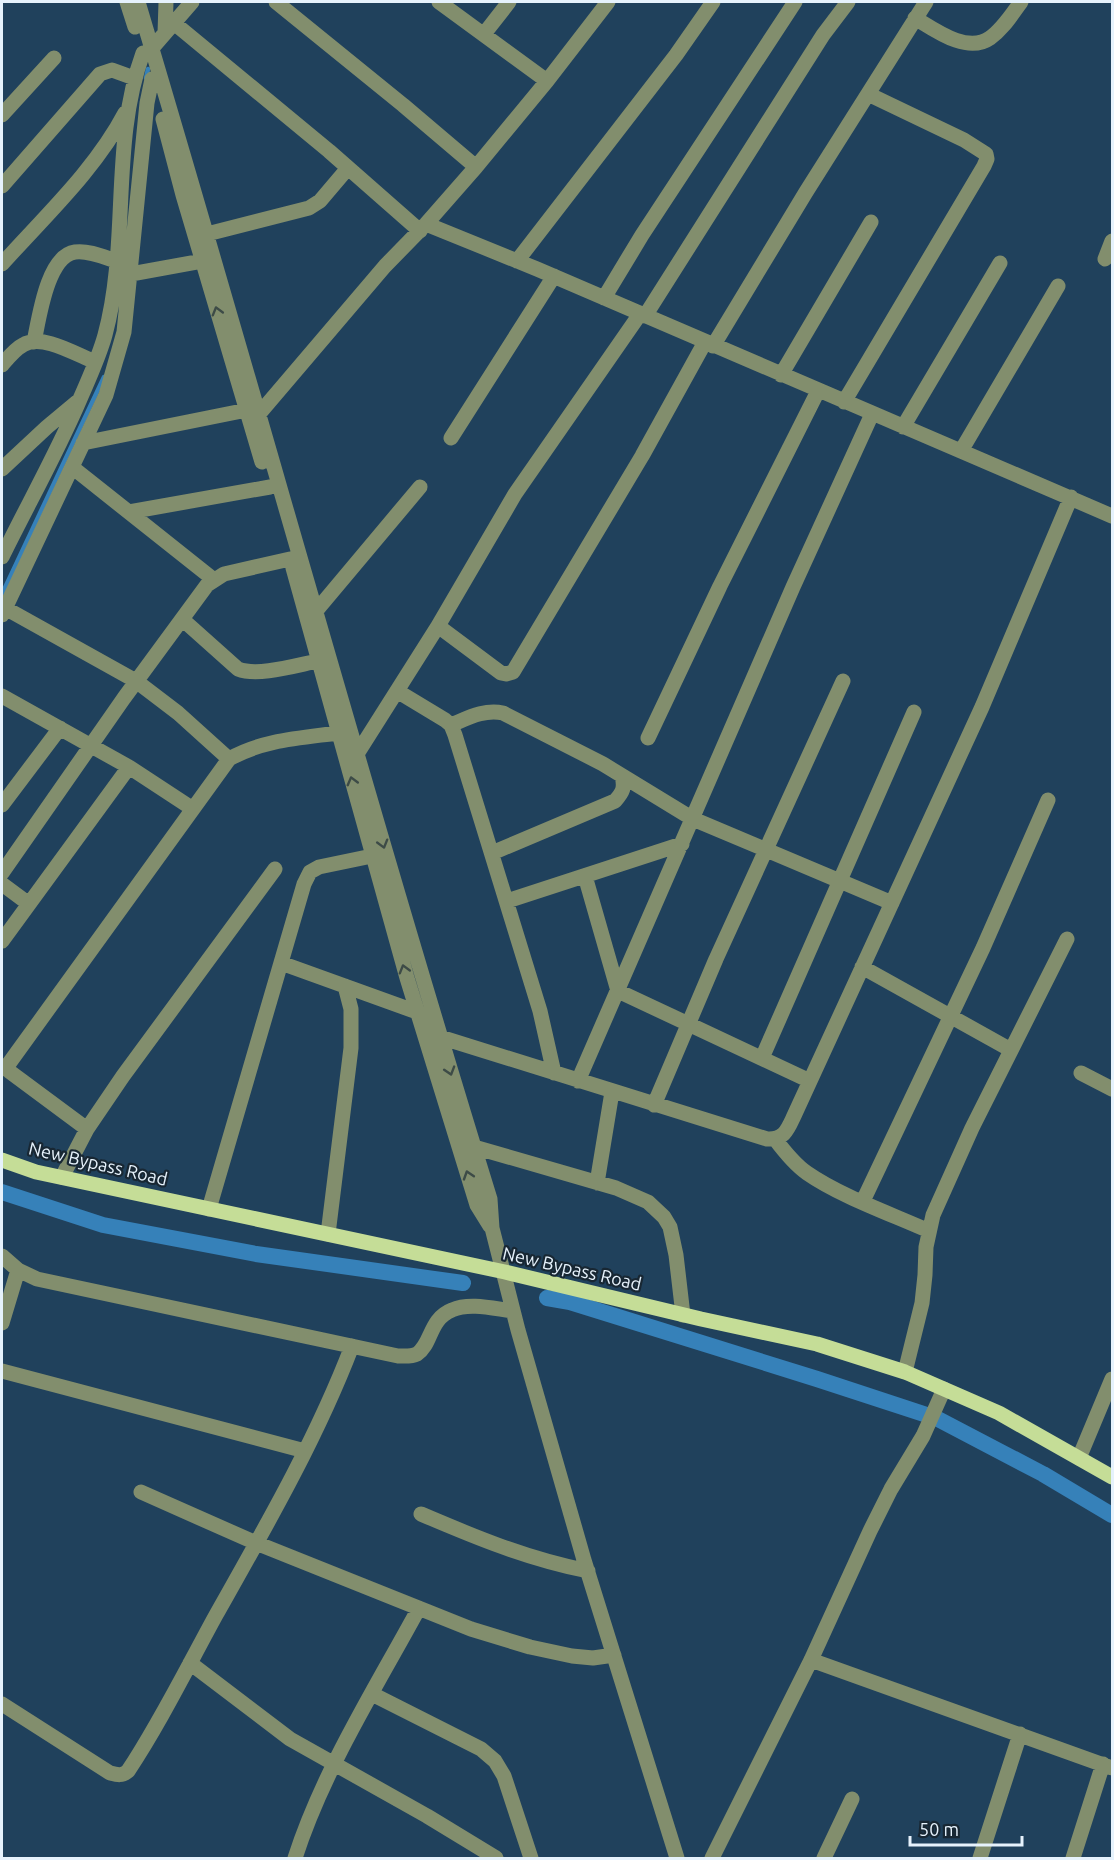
<svg xmlns="http://www.w3.org/2000/svg" width="1114" height="1860" font-family="Ubuntu,sans-serif">
	<style>
		.lines { fill: none; stroke-linecap: round; stroke-linejoin: round }
		.stream { stroke: #3681b9; stroke-width: 4.5 }
		.canal { stroke: #3681b9; stroke-width: 16 }
		.minor { stroke: #828e6d; stroke-width: 15 }
		.major { stroke: #c5dd97; stroke-width: 15 }
		.oneway { stroke: #3d4b47 }
		.labels { text-anchor: middle; stroke-width: 4.5; stroke-linejoin: round; paint-order: stroke }
		.street-label { font-size: 18px; fill: #e6f2fc; stroke: #182733 }
	</style>
	<rect width="100%" height="100%" fill="#20415c"/>
	<g class="lines">
		<path class="stream" d="M146,78L148,69
			M2,594L104,377"/>
		<path class="canal" d="M2,1192L103,1225L256,1254L463,1283
			M547,1298L570,1302L817,1379L936,1418L1043,1474L1112,1515"/>
		<path class="minor" d="M127,2L135,27
			M138,2C257,400 367,801 490,1199L492,1228L518,1330L584,1560L677,1858
			M276,2L403,105L476,167
			M439,2L547,81
			M915,18C935,30 967,54 990,38C1003,29 1012,14 1021,2
			M174,23L329,151L420,231
			M165,33L166,2
			M484,34L509,2
			M153,47L192,2
			M2,115L54,58
			M163,119L183,195L262,462
			M2,186L100,74L112,70L134,78
			M426,224L537,269L1112,516
			M207,234L309,208L320,201L348,168
			M1105,259L1112,241
			M517,261L676,55L713,2
			M2,264C45,216 95,170 125,113
			M131,274L202,261
			M604,298L642,235L795,2
			M645,316L823,35L848,2
			M34,342C39,319 47,256 75,252C88,250 104,257 116,261
			M713,346L806,192L926,2
			M2,365C8,358 15,349 23,345C42,333 77,355 95,362
			M781,375L871,222
			M844,402L984,166L987,159L986,154L964,140L868,94
			M259,414L385,266L426,224L476,167L547,81L608,2
			M903,427L1000,263
			M451,438L554,276
			M83,443L247,410
			M961,451L1058,286
			M72,467L213,579
			M2,469L47,427L77,402
			M129,512L270,487
			M2,557C28,504 57,453 80,399C89,378 99,357 105,335C130,243 110,143 143,53
			M293,568L407,978L477,1205L490,1226
			M5,608L136,681L178,713L229,759
			M316,611L420,487
			M2,615L106,395L124,332L147,103L152,79
			M182,619L238,669C258,677 297,665 318,661
			M438,626L501,673L506,674L513,672L642,456L705,342
			M397,691L445,720L451,725L455,735L540,1011L554,1073
			M2,696L129,767L193,809
			M451,725C468,718 484,709 503,713L603,764L693,819L892,903
			M648,738L720,586L818,391
			M357,754L438,626L515,494L640,314
			M2,805L60,728
			M492,853L615,801C623,792 625,788 622,776
			M2,873L124,698L207,585L224,574L290,559
			M585,876L618,991L810,1081
			M2,884L29,904
			M507,901L682,844
			M2,941L129,767
			M281,963L417,1012
			M862,967L1011,1050
			M440,1037L767,1139C783,1140 787,1131 793,1118L982,707L1071,497
			M762,1058L914,712
			M2,1066L87,1129
			M5,1069L229,759C262,740 301,738 338,733
			M1081,1073L1112,1089
			M578,1081L793,587L872,414
			M654,1105L716,959L843,681
			M775,1139C784,1151 794,1164 807,1173C840,1196 891,1214 929,1231
			M474,1147L616,1188L648,1202L664,1217L670,1227L676,1255L683,1315
			M62,1177L87,1129L123,1076L275,869
			M597,1183L612,1092
			M863,1201L983,948L1048,800
			M209,1209L304,884L310,872L319,867L372,856
			M328,1234L351,1048V1009L345,986
			M2,1256L18,1270L37,1279L398,1356C404,1356 411,1357 417,1354C432,1344 429,1319 452,1310C470,1302 495,1309 513,1311
			M2,1323L18,1270
			M2,1371L305,1451
			M905,1372L922,1303L925,1275L926,1247L933,1215L972,1128L1067,939
			M1079,1458L1112,1379
			M141,1492L256,1543L471,1629L530,1647L572,1656L593,1658L614,1655
			M421,1514C477,1538 528,1559 588,1571
			M811,1660L1112,1768
			M190,1663L290,1739L427,1816L496,1858
			M372,1694L481,1749L495,1761L504,1776L531,1858
			M2,1704L110,1773C118,1775 122,1776 128,1771C160,1723 188,1666 216,1615C265,1528 316,1440 352,1346
			M295,1858C323,1771 375,1689 419,1608
			M712,1858L811,1660L870,1531L891,1489L923,1436L944,1389
			M824,1858L852,1799
			M980,1858L1020,1734
			M1073,1858L1103,1764"/>
		<path class="major" d="M2,1160L36,1172L505,1272L701,1319L817,1344L905,1372L999,1413L1112,1477"/>
	</g>
	<defs><path id="oneway-chevron" d="M-2-3.5L2.5 0L-2 3.5" fill="none" stroke-width="1.6" stroke-linecap="round" stroke-linejoin="round" transform="scale(1.5)"/></defs>
	<g class="oneway">
		<use href="#oneway-chevron" transform="translate(217 311) rotate(-106)"/>
		<use href="#oneway-chevron" transform="translate(352 781) rotate(-105)"/>
		<use href="#oneway-chevron" transform="translate(383 844) rotate(74)"/>
		<use href="#oneway-chevron" transform="translate(404 969) rotate(-106)"/>
		<use href="#oneway-chevron" transform="translate(450 1071) rotate(73)"/>
		<use href="#oneway-chevron" transform="translate(468 1175) rotate(-108)"/>
	</g>
	<g class="labels">
		<g class="street-label">
			<text transform="translate(98 1164) rotate(13)" y="6">New Bypass Road</text>
			<text transform="translate(572 1269) rotate(13)" y="6">New Bypass Road</text>
		</g>
	</g>
	<rect width="1114" height="1860" fill="none" stroke="#e6f2fc" stroke-width="6"/>
	<path d="M910 1836v9h112v-9" fill="none" stroke="#e6f2fc" stroke-width="3"/>
	<text x="919" y="1836" font-size="18" fill="#e6f2fc" stroke="#182733" stroke-width="4.5" paint-order="stroke">50 m</text>
</svg>
